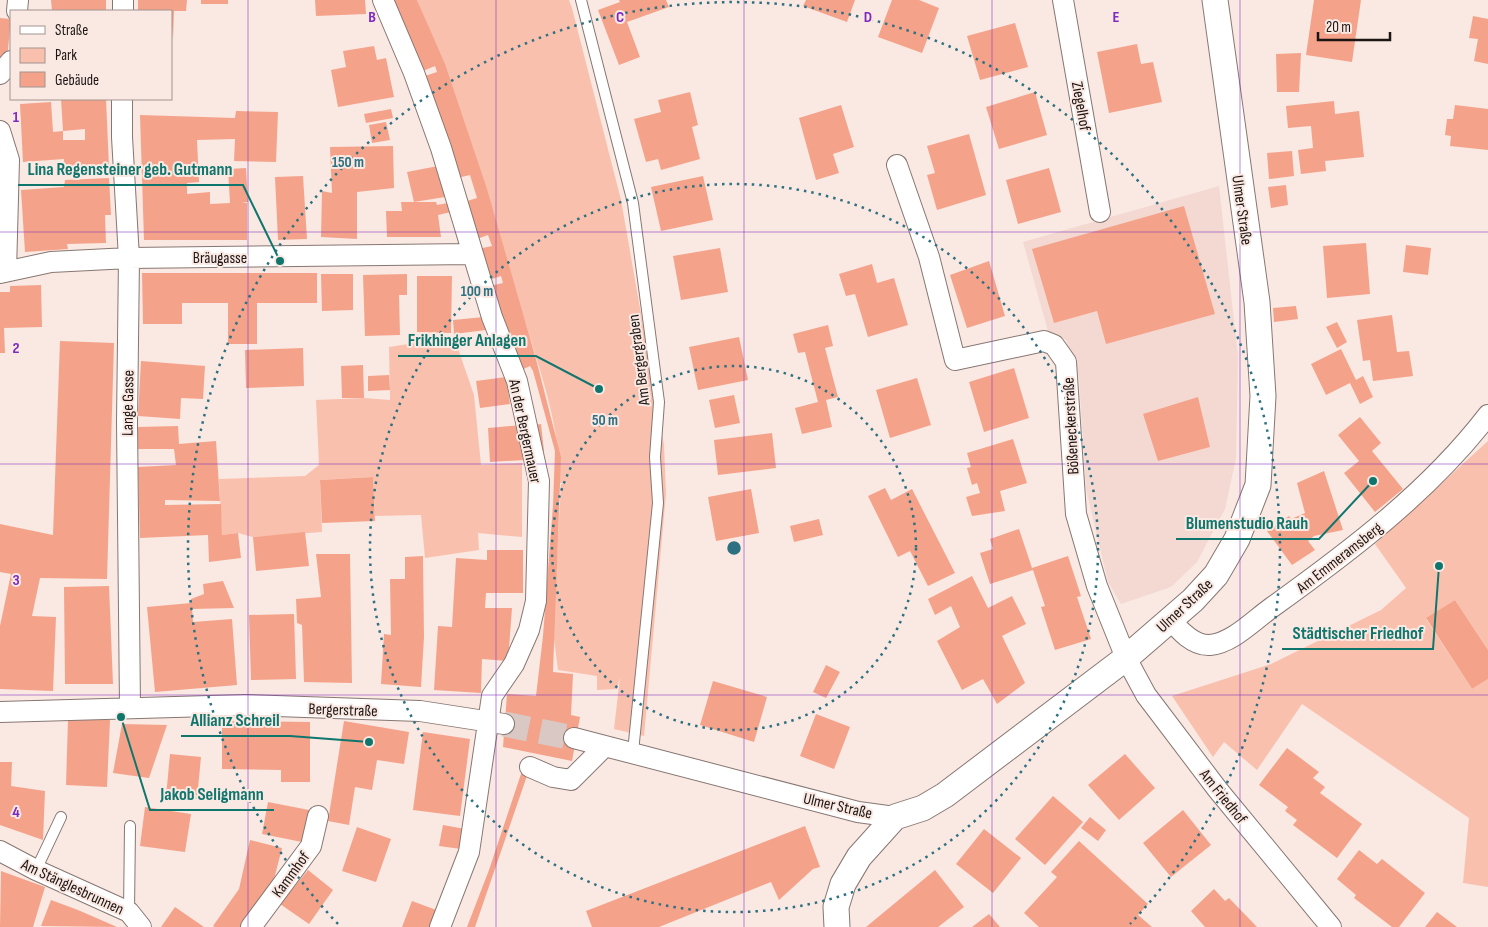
<svg xmlns="http://www.w3.org/2000/svg" width="1488" height="927" font-family="'Sofia Sans Condensed',sans-serif">
	<style>
		.built { fill: #f3d9d1 }
		.green { fill: #fac0ae }
		.building { fill: #f4a38a; fill-rule: evenodd }
		.lines { fill: none; stroke-linecap: round; stroke-linejoin: round }
		.tertiary-tunnel { stroke: #d9c8c3; stroke-width: 25; stroke-dasharray: 25 12; stroke-linecap: butt }
		.service-casing { stroke: #877772; stroke-width: 12 }
		.minor-casing { stroke: #877772; stroke-width: 22 }
		.tertiary-casing { stroke: #877772; stroke-width: 27 }
		.service { stroke: #fff; stroke-width: 10 }
		.minor { stroke: #fff; stroke-width: 20 }
		.tertiary { stroke: #fff; stroke-width: 25 }
		.grid { fill: none; stroke: #7b2cbf; stroke-width: 1; stroke-opacity: 0.55 }
		.ring { fill: none; stroke: #2d7081; stroke-width: 2.5; stroke-dasharray: 2.5 5 }
		.labels { text-anchor: middle; stroke-width: 4; stroke-linejoin: round; paint-order: stroke }
		.street-label { font-size: 16px; fill: #1b1513; stroke: #fae8e2 }
		.grid-label { font-size: 16px; text-anchor: middle; font-weight: bold; fill: #7b2cbf; stroke: #fae8e2; stroke-width: 4; stroke-linejoin: round; paint-order: stroke }
		.centre { fill: #2d7081; stroke: #fae8e2; stroke-width: 2.5 }
		.ring-label { font-size: 15px; text-anchor: middle; font-weight: bold; fill: #2d7081; stroke: #fae8e2; stroke-width: 4; stroke-linejoin: round; paint-order: stroke }
		.leader { fill: none; stroke: #0f766e; stroke-width: 2 }
		.callout-dot { fill: #0f766e; stroke: #fae8e2; stroke-width: 2 }
		.callout-label { font-size: 18px; text-anchor: middle; font-weight: bold; fill: #0f766e; stroke: #fae8e2; stroke-width: 4; stroke-linejoin: round; paint-order: stroke }
	</style>
	<rect width="100%" height="100%" fill="#fae8e2"/>
	<path class="built" d="M1219,186L1238,357L1236,458L1225,509L1197,562L1171,587L1121,604L1108,582L1086,489L1079,378L1066,340L1048,331L1023,242Z"/>
	<path class="green" d="M417,0H569L572,8L621,200L664,445L666,494L644,736L614,729L620,677L617,689L597,690V676L558,670L553,631L561,484L568,483H560C561,424 536,359 519,302C488,201 459,98 417,0Z
		M454,337L474,395L481,465L522,463V537L478,533L479,550L425,558L421,515L375,516L373,477L320,480L322,532L253,537L238,533L222,535L219,479L305,476L319,465L316,400L364,398L390,400L389,347Z
		M1488,441V650L1455,600L1426,619L1472,689L1488,679V887L1463,883L1469,818L1302,704L1257,770L1224,742L1213,757L1172,696L1271,664L1381,610L1406,588L1375,544Z"/>
	<path class="building" d="M51,0H106V11H52Z
		M138,0H187L186,11H174L173,40L171,11H138Z
		M201,0H228V4H201Z
		M315,0H365L366,14L316,16Z
		M393,0H417L445,64L487,189L536,359L561,457L553,672L573,674L571,715L580,717L572,761L503,747L507,694L536,696L543,636L553,505L555,451L533,371L530,366L517,372L490,286L503,283L501,276L489,280L478,249L492,246L488,235L474,240L464,202L477,198L470,175L457,178L425,76L437,72L435,66L423,71Z
		M619,0H666L669,7L627,22L640,57L619,65L598,10L620,2Z
		M806,0H855L847,22L803,6Z
		M892,0H919L939,8L922,53L878,37Z
		M1314,0H1361L1352,62L1306,55Z
		M1473,16L1488,19V64L1474,61L1478,39L1469,38Z
		M0,18L11,19L7,59L0,58Z
		M1015,23L1028,67L980,80L967,36Z
		M1137,44L1141,64L1153,62L1162,102L1109,113L1097,52Z
		M374,46L377,60L386,58L394,97L338,107L331,70L346,67L343,51Z
		M1301,53L1299,92H1277L1276,54Z
		M690,92L698,125L692,127L700,159L661,170L658,159L646,162L634,119L661,112L658,100Z
		M1035,92L1047,135L999,149L986,107Z
		M61,99H106L109,167L64,168V159L23,162L20,104L51,102L53,132L63,131ZM85,129V140H63V131Z
		M1334,101L1335,114L1359,111L1364,157L1325,161L1326,171L1301,174L1298,150L1313,148L1311,126L1288,128L1286,106Z
		M841,105L854,147L833,154L839,173L816,180L799,118Z
		M1455,105L1488,109V150L1450,146L1451,136L1445,135L1447,119H1453Z
		M391,109L393,118L366,123L364,114Z
		M236,111L278,112L276,162L234,161L235,139L197,140L199,182L187,183V194L210,192V204L230,203L228,169L246,168L248,202H242L247,203V240H144L140,115L235,118Z
		M386,122L390,140L372,143L369,125Z
		M969,134L986,195L937,210L927,175L935,173L927,146Z
		M393,146L394,188L357,192V239L321,237L322,191L332,193L330,147Z
		M1292,151L1294,176L1269,179L1267,153Z
		M438,166L445,197L414,202H436L437,205L448,203L451,212L438,215L441,237H387L386,211H402L401,202H414L407,172Z
		M1049,168L1061,212L1018,224L1006,180Z
		M303,176L307,239L278,240L275,177Z
		M703,176L713,220L661,231L651,187Z
		M109,178L111,215H105L106,243L67,244L68,249L25,252L21,190L64,187L65,180Z
		M1286,185L1288,205L1271,208L1268,187Z
		M1184,206L1215,314L1106,344L1097,311L1054,323L1032,249Z
		M1366,243L1370,294L1327,298L1323,246Z
		M1406,245L1431,248L1428,275L1403,272Z
		M720,248L728,292L681,300L673,256Z
		M989,261L1005,316L967,328L950,275Z
		M872,264L877,283L894,278L908,325L868,337L855,294L846,296L839,274Z
		M142,273H317V303H257V344H228V303H182V324H143Z
		M321,274H353V310L322,311Z
		M407,274V295H399L400,335L365,336L363,275Z
		M417,276H452L451,333L417,332Z
		M41,285L42,327L4,328L5,353H0V292H10V286Z
		M1296,306L1298,319L1274,322L1273,308Z
		M1392,315L1397,352L1409,351L1413,376L1373,381L1370,360L1363,361L1357,320Z
		M484,317L486,330L454,334L453,320Z
		M1337,322L1347,342L1337,348L1326,327Z
		M828,325L833,346L825,348L838,397L826,400L832,427L802,434L795,408L818,402L805,352L798,353L793,334Z
		M739,337L748,380L698,390L689,347Z
		M60,341L114,343L107,579L40,578L32,616L56,617L53,691L0,689V626L11,574L0,572V524L53,535Z
		M303,348L304,386L246,388L245,350Z
		M1341,349L1356,380L1363,376L1373,397L1360,404L1350,383L1326,395L1311,364Z
		M141,361L205,366L203,399L181,398L180,419L138,416Z
		M363,365L364,398H342L341,366Z
		M1014,368L1029,418L984,432L969,382Z
		M389,375L390,390L368,391V376Z
		M506,377L510,404L480,408L476,381Z
		M917,378L931,425L890,438L876,390Z
		M734,395L740,423L715,428L709,400Z
		M1198,397L1210,447L1158,461L1143,414Z
		M1360,417L1381,443L1372,451L1403,489L1375,512L1344,473L1359,461L1338,435Z
		M541,424L544,451L537,452L534,425Z
		M522,425L525,460L490,462L488,428Z
		M178,426L179,444L216,441L220,501L165,500V505L221,504L222,535L238,533L241,558L209,562L208,535L140,538L138,467L176,465L174,449H137V427Z
		M772,433L776,468L718,475L714,440Z
		M1013,439L1027,483L1000,491L1005,511L972,516L966,497L980,493L977,483L972,485L967,468L971,467L967,453Z
		M1324,471L1343,530L1314,536L1308,541L1315,550L1292,565L1267,531L1289,516L1291,519L1305,513L1297,483Z
		M373,477L375,521L322,523L320,480Z
		M885,488L891,500L912,489L955,573L928,586L910,551L898,557L868,496Z
		M751,489L759,533L716,541L708,497Z
		M819,519L823,535L794,542L790,526Z
		M1019,529L1032,568L1068,556L1081,596L1077,597L1091,639L1055,650L1041,607L1045,606L1033,570L990,584L980,553L993,549L990,539Z
		M305,532L309,566L256,571L253,537Z
		M487,550H523V593H486L485,608H512L508,661L482,659L481,693L434,690L438,626L452,627L456,558L487,560Z
		M316,554H350L352,683L304,682L302,625L297,623L296,599L321,597Z
		M423,556L424,637L421,687L381,684L384,634L391,635L390,579H405V557Z
		M972,576L988,608L1012,596L1026,624L1002,636L1025,683L997,704L983,679L962,690L937,641L960,627L951,606L935,615L928,599Z
		M223,581L234,608L192,609L193,622L232,619L237,685L155,692L147,607L191,603V599L204,594L203,584Z
		M109,586L113,684H65L64,587Z
		M1455,600L1488,650V679L1472,689L1426,618Z
		M294,614L296,679L251,680L249,615Z
		M826,665L840,672L826,698L813,692Z
		M713,681L767,697L754,742L700,725Z
		M816,714L850,727L834,769L800,756Z
		M68,719L110,720L107,787L66,785Z
		M222,721L310,722V782H281V770L222,769Z
		M344,721L409,732L404,764L377,760L372,790L355,787L349,825L328,821Z
		M122,724L167,725L149,778L113,773Z
		M423,732L470,739L460,816L413,810Z
		M1287,748L1319,772L1313,778L1325,787L1320,793L1362,824L1337,858L1293,825L1297,820L1285,811L1288,807L1259,785Z
		M170,754L201,757L197,799L166,797Z
		M1125,754L1155,788L1119,820L1088,785Z
		M0,762H12L11,786L45,791L43,840L0,825Z
		M524,765L530,767L475,927H467L489,870Z
		M1053,796L1083,822L1045,865L1015,839Z
		M268,802L309,810L302,842L262,834Z
		M145,807L191,814L185,852L140,846Z
		M1183,810L1211,845L1171,877L1143,843Z
		M1090,817L1106,830L1098,841L1081,828Z
		M443,825L465,829L461,849L439,846Z
		M805,826L820,867L813,869L779,900L771,882L659,927H592L586,911Z
		M357,827L391,839L376,882L342,871Z
		M984,829L1021,858L993,893L956,864Z
		M250,840L282,848L271,891L245,927H215L213,926L239,889Z
		M1079,841L1148,904L1138,915L1152,927H1039L1024,913L1057,877L1051,872Z
		M1359,850L1377,864L1382,859L1425,893L1399,927H1392L1354,898L1356,895L1337,879Z
		M308,870L333,890L309,924L280,904Z
		M935,870L964,907L938,927H866Z
		M1,871L45,887L33,927H0Z
		M1214,889L1225,901L1229,898L1257,927H1205L1191,911Z
		M51,900L78,910L117,927L41,926Z
		M412,901L439,911L433,927H402Z
		M175,907L204,927H161Z
		M1437,912L1457,927H1425Z
		M989,914L1000,927H972Z"/>
	<g class="lines">
		<path class="tertiary-tunnel" d="M504,724L574,738"/>
		<g class="service-casing">
			<path id="service" d="M581,0L633,203L659,402L655,457L658,503L633,752
				M36,870L61,817
				M129,912L130,826"/>
		</g>
		<g class="minor-casing">
			<path id="minor" d="M383,0L414,73L441,148L492,317L517,381L539,481L536,601L529,630L514,664L492,696L469,852L440,927
				M1063,0L1100,212
				M17,11L18,0
				M123,11V0
				M0,74L11,61
				M122,99V137L129,258L127,422L130,707
				M0,131L9,160L6,272
				M897,165L929,257L955,360L1044,341L1054,345L1066,362L1076,514L1097,586L1126,658L1146,695L1218,790L1331,927
				M0,273L51,262L129,258L471,254
				M1170,619C1179,630 1193,646 1210,645C1232,643 1253,621 1271,608C1349,552 1429,492 1488,415
				M0,712L245,705L420,711L504,724
				M574,738L858,812L895,817
				M530,767L553,777L571,780L604,747
				M0,851L36,870L129,912L141,927
				M251,927L311,846L318,816"/>
		</g>
		<g class="tertiary-casing">
			<path id="tertiary" d="M837,927L836,907L843,884L859,857L895,817L923,808L945,795L1126,658L1193,600L1216,575L1237,539L1258,485L1263,396L1257,302L1215,0"/>
		</g>
		<use href="#service" class="service"/>
		<use href="#minor" class="minor"/>
		<use href="#tertiary" class="tertiary"/>
	</g>
	<path class="grid" d="M248,0V927M496,0V927M744,0V927M992,0V927M1240,0V927M0,232H1488M0,464H1488M0,695H1488"/>
	<g class="ring">
		<circle cx="734" cy="548" r="182"/>
		<circle cx="734" cy="548" r="364"/>
		<path d="M338 924A546 546 0 1 1 1130 924"/>
	</g>
	<g class="labels">
		<g class="street-label">
			<text transform="translate(1082 106) rotate(80)" y="6">Ziegelhof</text>
			<text transform="translate(1243 210) rotate(82)" y="6">Ulmer Straße</text>
			<text x="220" y="263">Bräugasse</text>
			<text transform="translate(638 360) rotate(-97)" y="6">Am Bergergraben</text>
			<text transform="translate(127 403) rotate(-89)" y="6">Lange Gasse</text>
			<text transform="translate(1070 426) rotate(-93)" y="6">Bößeneckerstraße</text>
			<text transform="translate(526 431) rotate(78)" y="6">An der Bergermauer</text>
			<text transform="translate(1339 557) rotate(-38)" y="6">Am Emmeramsberg</text>
			<text transform="translate(1184 605) rotate(-43)" y="6">Ulmer Straße</text>
			<text transform="translate(343 709) rotate(2)" y="6">Bergerstraße</text>
			<text transform="translate(1224 796) rotate(51)" y="6">Am Friedhof</text>
			<text transform="translate(838 805) rotate(13)" y="6">Ulmer Straße</text>
			<text transform="translate(290 874) rotate(-54)" y="6">Kammhof</text>
			<text transform="translate(73 886) rotate(25)" y="6">Am Stänglesbrunnen</text>
		</g>
	</g>
	<g class="grid-label">
		<text x="372" y="22">B</text>
		<text x="620" y="22">C</text>
		<text x="868" y="22">D</text>
		<text x="1116" y="22">E</text>
		<text x="16" y="122">1</text>
		<text x="16" y="353">2</text>
		<text x="16" y="585">3</text>
		<text x="16" y="817">4</text>
	</g>
	<circle cx="734" cy="548" r="8" class="centre"/>
	<g class="ring-label">
		<text x="348" y="167">150 m</text>
		<text x="477" y="296">100 m</text>
		<text x="605" y="425">50 m</text>
	</g>
	<path class="leader" d="M280 261L243 185H18M599 389L536 356H398M1373 481L1319 539H1176M1439 566L1433 649H1282M369 742L290 736H181M121 717L150 810H274"/>
	<g class="callout-dot">
		<circle cx="280" cy="261" r="5"/>
		<circle cx="599" cy="389" r="5"/>
		<circle cx="1373" cy="481" r="5"/>
		<circle cx="1439" cy="566" r="5"/>
		<circle cx="369" cy="742" r="5"/>
		<circle cx="121" cy="717" r="5"/>
	</g>
	<g class="callout-label">
		<text x="130" y="175">Lina Regensteiner geb. Gutmann</text>
		<text x="467" y="346">Frikhinger Anlagen</text>
		<text x="1247" y="529">Blumenstudio Rauh</text>
		<text x="1358" y="639">Städtischer Friedhof</text>
		<text x="235" y="726">Allianz Schreil</text>
		<text x="212" y="800">Jakob Seligmann</text>
	</g>
	<rect x="10" y="10" width="162" height="90" fill="#fae8e2" stroke="#a1948f"/>
	<rect x="20" y="26" width="25" height="8" fill="#ffffff" stroke="#a1948f"/>
	<text x="55" y="35" font-size="15" fill="#1b1513">Straße</text>
	<rect x="20" y="48" width="25" height="15" fill="#fac0ae" stroke="#a1948f"/>
	<text x="55" y="60" font-size="15" fill="#1b1513">Park</text>
	<rect x="20" y="72" width="25" height="15" fill="#f4a38a" stroke="#a1948f"/>
	<text x="55" y="85" font-size="15" fill="#1b1513">Gebäude</text>
	<path d="M1318 32v8h72v-8" fill="none" stroke="#1b1513" stroke-width="2.5"/>
	<text x="1326" y="32" font-size="15" fill="#1b1513" stroke="#fae8e2" stroke-width="4" paint-order="stroke">20 m</text>
</svg>
